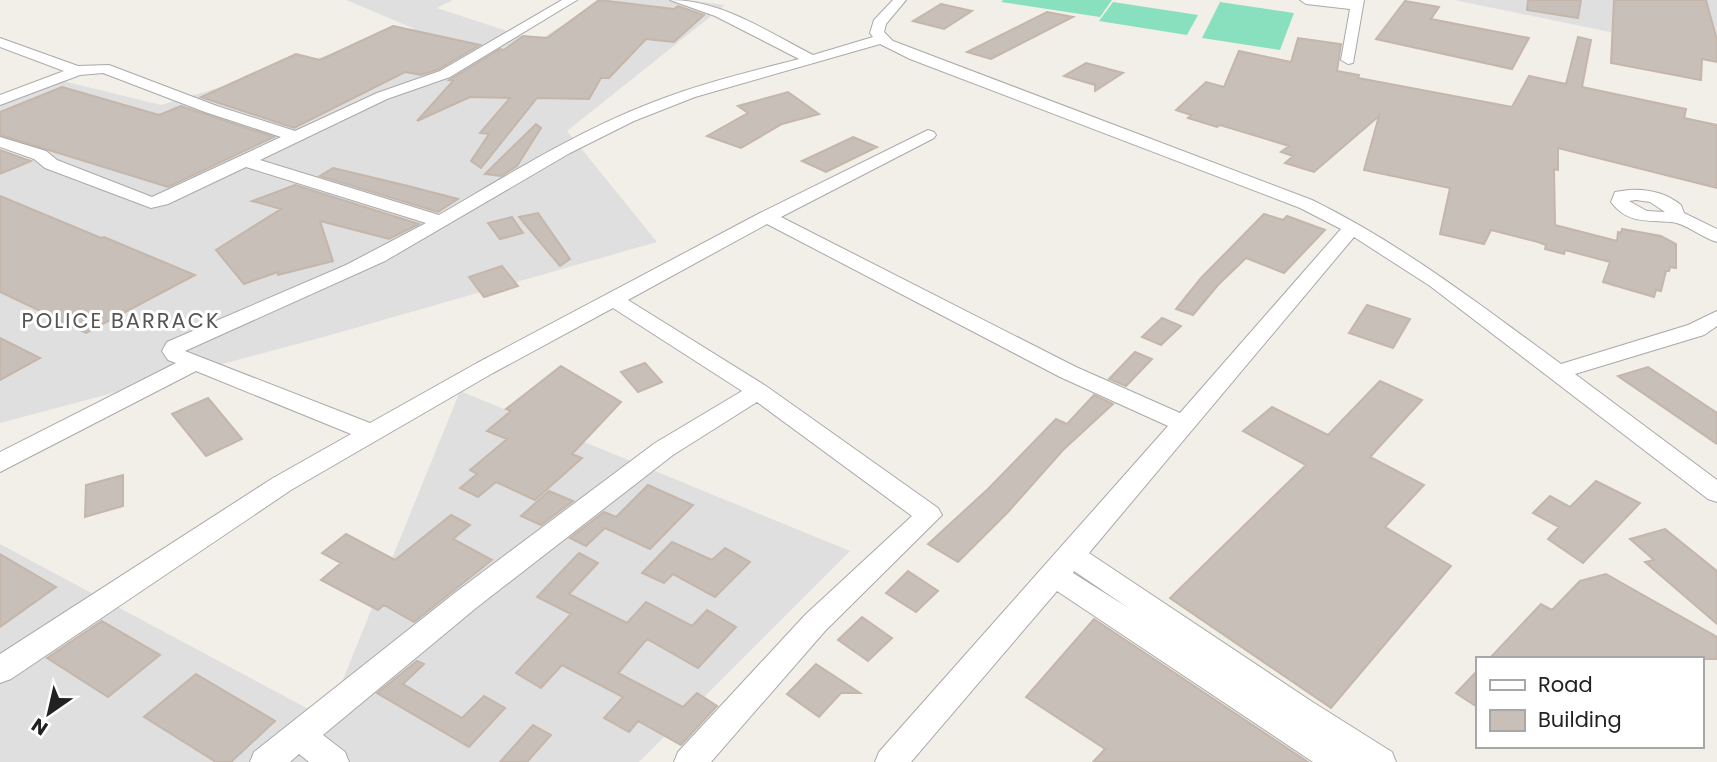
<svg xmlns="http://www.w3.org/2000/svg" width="1717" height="762" font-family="Poppins,sans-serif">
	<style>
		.residential { fill: #e0dfdf }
		.pitch { fill: #88e0be }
		.building { fill: #c7bfb8; stroke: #c4b6ab; stroke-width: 2 }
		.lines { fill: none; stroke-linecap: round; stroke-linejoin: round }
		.minor-casing { stroke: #a9a9a9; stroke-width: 2 }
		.minor { fill: #fff; fill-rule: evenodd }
		.labels { text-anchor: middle; stroke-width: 6; stroke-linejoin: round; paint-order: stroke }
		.neighbourhood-label { font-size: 21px; letter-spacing: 2px; fill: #555; stroke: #fff }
	</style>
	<rect width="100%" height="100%" fill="#f2efe9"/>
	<path class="residential" d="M346,0H453L437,8L537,41L604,0H688L725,5L567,131L657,242L327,336L0,423V175L38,157L0,139V103L63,81L161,105L415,29Z
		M1454,0H1717V54Z
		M460,391L850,551L639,762H0V544L327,719Z"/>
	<path class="pitch" d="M1003,0H1112L1100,17L1001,2Z
		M1113,2L1198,15L1187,35L1099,21Z
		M1220,2L1294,13L1280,50L1202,38Z"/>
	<path class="building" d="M599,0L674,9L678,6L704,15L674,42L646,39L609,78H601L589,99L537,98L481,168L471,161L489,134L480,133L510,98L470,97L417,121L453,81L449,80L500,49L504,50L523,36L547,38Z
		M1528,0H1581L1578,18L1527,10Z
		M1614,0H1706L1717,40V62L1702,59L1701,80L1611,63Z
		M1405,1L1439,7L1431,19L1529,38L1512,69L1376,39Z
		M941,4L972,11L944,29L913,21Z
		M1047,12L1073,17L991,59L967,52Z
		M393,26L480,45L439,69L421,75L405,72L294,128L201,97L296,54L320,60Z
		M1578,37L1591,40L1582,87L1686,109L1684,118L1717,125V188L1558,148V170L1554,169L1555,225L1617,241L1618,232L1621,233L1622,229L1661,236L1676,244V268L1670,267L1669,271H1666L1661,291L1656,290L1654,297L1603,282L1610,262L1565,250L1564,254L1545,249L1546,245L1538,242L1491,230L1484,244L1440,234L1450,188L1364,170L1379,116L1314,172L1285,163L1293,156L1281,152L1289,146L1220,125L1217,127L1188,118L1191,115L1176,110L1206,82L1224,87L1239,51L1291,62L1298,38L1341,44L1337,71L1359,75L1358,78L1512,107L1529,76L1566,84Z
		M1086,63L1123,73L1095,91V85L1064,76Z
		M62,87L159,115L181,106L274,137L168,187L0,135V112Z
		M788,92L819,114L782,124L741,148L707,136L748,113L738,106Z
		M536,124L541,128L517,166L501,176L485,174Z
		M853,137L877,147L826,172L802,161Z
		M0,150L31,161L0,174Z
		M333,168L404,185L458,199L438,212L320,176Z
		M295,185L419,224L389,239L320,221L333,261L278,275V272L244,284L216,250L281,209L252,201Z
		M0,196L101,238L104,237L195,275L86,333L0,292Z
		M538,213L570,259L560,266L519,217Z
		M1264,214L1283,220L1287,216L1325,230L1284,273L1246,258L1218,285L1193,315L1176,309L1201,278Z
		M512,217L523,233L500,239L488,223Z
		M502,266L518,286L484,297L469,277Z
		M1367,305L1410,319L1393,348L1349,333Z
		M1162,318L1181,326L1161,345L1142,337Z
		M0,338L40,358L0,380Z
		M1135,352L1152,359L1126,386L1109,379Z
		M645,363L662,382L638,392L621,372Z
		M561,366L621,402L572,454L582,458L535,500L496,482L478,497L460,488L477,474L470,470L507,439L487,431L511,411L506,409Z
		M1648,367L1717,413V444L1618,376Z
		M1380,381L1422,400L1370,457L1424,485L1385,527L1451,566L1331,708L1170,598L1306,465L1243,431L1272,407L1328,435Z
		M1094,395L1113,404L1063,450L1008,512L958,562L928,544L988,489L1056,419L1067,424Z
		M208,398L242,439L206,456L172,414Z
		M123,475V506L85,517L86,485Z
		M1596,481L1640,503L1583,563L1548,539L1559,527L1533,513L1550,496L1570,507Z
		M648,485L693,505L650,549L605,528L586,546L570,538L604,512L616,517Z
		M549,491L573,501L541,525L521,516Z
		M451,515L470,525L453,539L492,560L414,622L384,605L378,610L321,580L341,563L322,553L346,534L395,560Z
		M1665,529L1717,571V624L1645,562L1654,560L1630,539Z
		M672,542L712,560L725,548L750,562L715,597L673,574L664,583L642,573Z
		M579,553L598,563L569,594L627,623L646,602L692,626L707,610L736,627L698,668L647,639L618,673L683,707L697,693L717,706L681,745L638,721L629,732L604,718L623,697L562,665L541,688L516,673L571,614L537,597Z
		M0,554L56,587L0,627Z
		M908,571L938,591L916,612L886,593Z
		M1606,574L1717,637V659H1489L1541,604L1552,610L1580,581Z
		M862,617L892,638L868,661L838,640Z
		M1094,619L1308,762H1093L1105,749L1026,697Z
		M102,621L160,655L108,697L47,658Z
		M417,661L424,664L403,684L462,718L484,696L505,708L469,747L377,693Z
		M816,664L860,693H841L819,717L787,694Z
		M1477,671V707L1456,693Z
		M196,674L275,721L231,762H216L144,717Z
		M533,725L551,735L527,762H500Z"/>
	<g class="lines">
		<g class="minor-casing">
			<path id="minor" d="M562,0H577L450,77L387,99L260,160L439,215C508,175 576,132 651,103C699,84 749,72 799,59L715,16L670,0C722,0 768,32 813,55L873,37L870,33L874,20L893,0H906L886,24L884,32L893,41L1312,200C1402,244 1480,305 1561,364L1688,325L1717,311V326L1704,335L1575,374L1717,480V502L1708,499L1430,286L1354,237L1089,553L1311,701L1392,752L1396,762H1313L1057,591L911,762H875L879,752L1168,426L1060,377L767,224L628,300L766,386L938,508L942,515L825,631L711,762H674L678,752L805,615L912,516L757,402L673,455L476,608L323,735L345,752L349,762H309L299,754L290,762H250L254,752L456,592L655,443L742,391L613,308L493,373L291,490L11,679L0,683V654L273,478L351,434L196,371L0,472V452L176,363L168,360L162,351L167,342L346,265L426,223L246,167L168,204L151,208L45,168L34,159L0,147V137L46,151L57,160L152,197L281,137L205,112L103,73L80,75L0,105V95L64,71L0,47V38L78,66L109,65L217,106L295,131L377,93L440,71ZM880,44L910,59L1300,208L1341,229L1180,413L1076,367L781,217L934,138L936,135L934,132L928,130L760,213L477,363L370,423L185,351L385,261L570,153L634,121L695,97ZM1074,571L1130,609L1073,573Z
				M1300,0H1364L1353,63L1348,64L1341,60L1350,9L1306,4Z
				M1629,190C1648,189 1666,193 1681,205L1684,213L1717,229V242C1702,238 1686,223 1671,222C1648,220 1627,224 1611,202L1615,192ZM1636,200L1650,202L1665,212L1647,211L1629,201Z"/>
		</g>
		<use href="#minor" class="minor"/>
	</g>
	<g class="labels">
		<g class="neighbourhood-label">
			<text x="121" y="328">POLICE BARRACK</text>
		</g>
	</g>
	<rect x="1476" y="657" width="228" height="91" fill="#ffffff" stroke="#a7a7a7" stroke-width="2"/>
	<rect x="1490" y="680" width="35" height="10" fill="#ffffff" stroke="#a7a7a7" stroke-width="2"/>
	<text x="1538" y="692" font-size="21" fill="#222222">Road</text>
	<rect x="1490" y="710" width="35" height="21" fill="#c7bfb8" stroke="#a7a7a7" stroke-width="2"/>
	<text x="1538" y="727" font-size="21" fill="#222222">Building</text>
	<g transform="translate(49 713) rotate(214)" stroke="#ffffff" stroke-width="5" paint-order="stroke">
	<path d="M0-5L12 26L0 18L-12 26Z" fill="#222222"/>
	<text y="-10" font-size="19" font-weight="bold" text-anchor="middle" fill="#222222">N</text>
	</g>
</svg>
